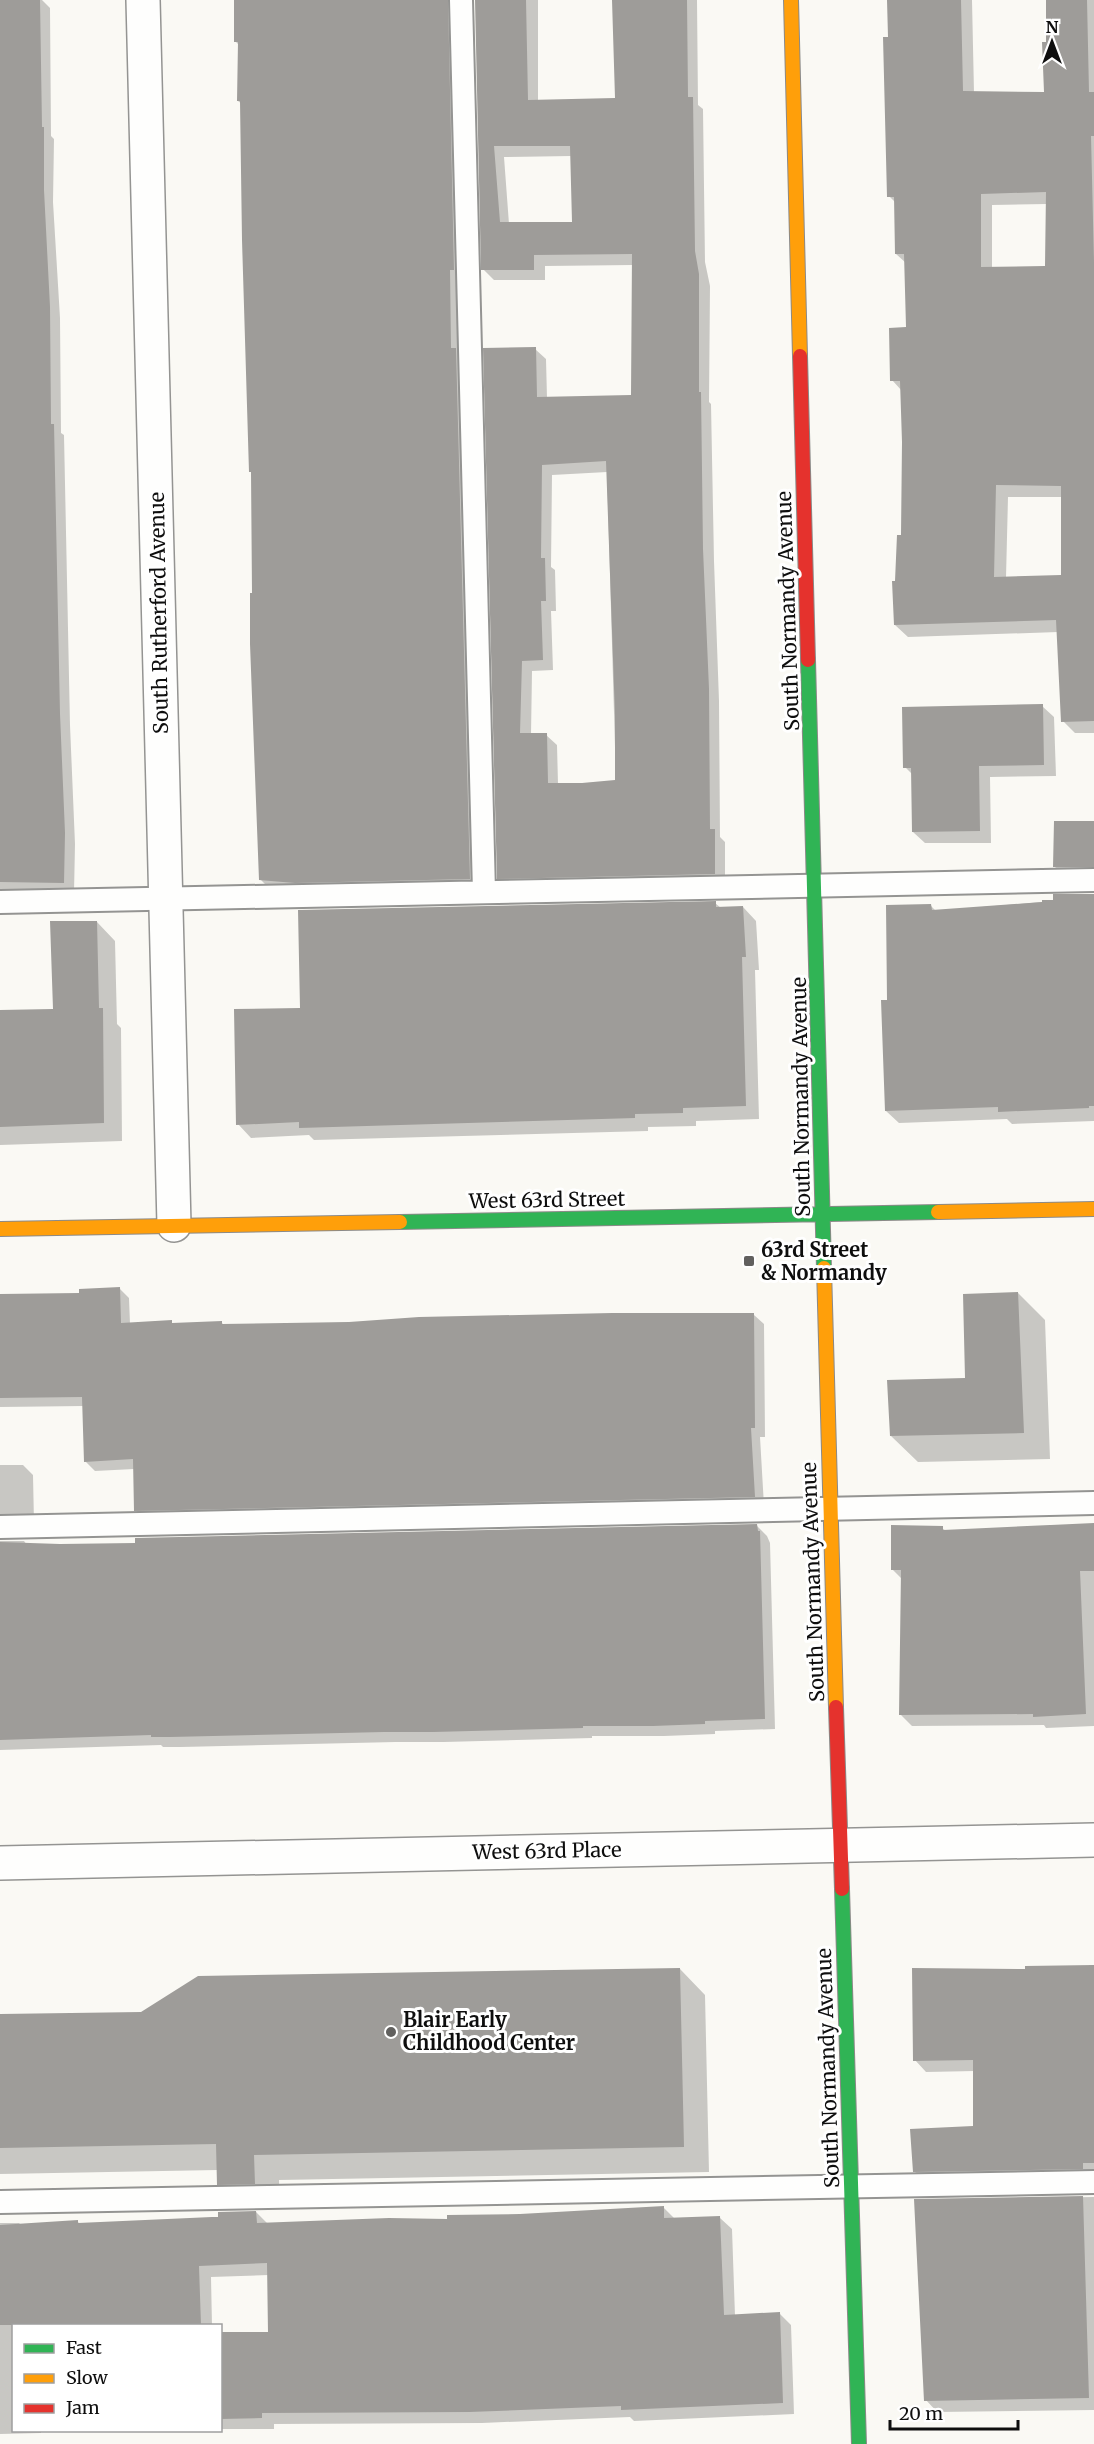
<svg xmlns="http://www.w3.org/2000/svg" width="1094" height="2444" font-family="Merriweather,serif">
	<style>
		.shadow { fill: #0003; fill-rule: evenodd }
		.building { fill: #9e9c99; fill-rule: evenodd }
		.lines { fill: none; stroke-linecap: round; stroke-linejoin: round }
		.lane-casing { stroke: #949492; stroke-width: 26 }
		.street-casing { stroke: #949492; stroke-width: 36 }
		.fast-casing { stroke: #8b8a88; stroke-width: 16 }
		.slow-casing { stroke: #8b8a88; stroke-width: 16 }
		.jam-casing { stroke: #8b8a88; stroke-width: 16 }
		.lane { stroke: #fefefd; stroke-width: 22 }
		.street { stroke: #fefefd; stroke-width: 33 }
		.fast { stroke: #30b455; stroke-width: 14 }
		.slow { stroke: #ff9f0a; stroke-width: 14 }
		.jam { stroke: #e5322d; stroke-width: 14 }
		.poi-dot { fill: #61605e; stroke: #fff; stroke-width: 2 }
		.labels { text-anchor: middle; stroke-width: 6; stroke-linejoin: round; paint-order: stroke }
		.street-label { font-size: 20px; fill: #0e0e0e; stroke: #fff }
		.poi-label { font-size: 20px; font-weight: bold; fill: #0e0e0e; stroke: #fff; text-anchor: start }
	</style>
	<rect width="100%" height="100%" fill="#faf9f4"/>
	<path class="shadow" d="M0,0H42L50,8L51,136L54,139L53,202L60,318L61,433L64,435L70,725L75,844L74,893L0,892Z
		M235,0H464L480,889L272,891L261,880L253,474L251,472L242,104L238,101L239,45L236,42Z
		M476,0H538V101L617,100L614,0H697L698,105L703,109L705,262L710,286L709,402L711,404L714,561L719,701L720,837L725,842V884L509,889L499,878L535,349L546,359L547,398L632,397L633,265L545,266V280H494L483,269ZM572,156L574,224H509L504,157ZM607,472L616,782L558,784L557,745L546,735H531L532,671L553,670L551,611H556L555,570L551,567L552,475Z
		M889,0H972L974,93H1046L1048,0H1094V733H1075L1063,721L1058,632L908,637L895,625L896,582L902,536L903,442L902,391L892,380L907,329L906,263L896,254V203L889,196ZM1047,204V267L992,268V205ZM1008,497H1063V576L1006,578Z
		M1042,706L1054,717L1056,776L990,777L991,843H925L913,832V775L905,767Z
		M1094,822V879H1067L1055,867Z
		M1094,894V1121L1012,1124L1007,1119L899,1123L886,1111L888,1002L931,906L936,911L1054,901V896Z
		M715,903L721,908L743,907L756,921L759,970H755L759,1119L696,1121V1126L648,1127V1131L314,1140L309,1135L251,1138L238,1124L302,1009Z
		M97,922L115,941L117,1024L121,1028L122,1141L0,1145V1011L54,1010Z
		M119,1288L129,1298L130,1324L171,1322L174,1325L221,1322L224,1325L754,1315L764,1324L765,1437H760L764,1506L146,1520L136,1510L134,1469L95,1471L85,1461L84,1406L0,1407V1296L81,1295Z
		M1018,1293L1045,1320L1050,1459L918,1462L891,1436L967,1379Z
		M0,1465H23L33,1475L34,1523L0,1529Z
		M756,1525L767,1536L770,1543L775,1729L715,1731V1734L664,1736H592V1738L444,1742H396L181,1747H163L161,1745L0,1750V1541H24L27,1545L137,1544Z
		M1094,1525V1726L1046,1728L1044,1725L912,1726L901,1715L902,1579L892,1569L942,1528L946,1531Z
		M1089,1965H1094V2179L926,2182L914,2171L974,2127L975,2071L926,2072L915,2060L1027,1970L1089,1967Z
		M680,1969L705,1995L709,2172L279,2180L280,2209H244L219,2184L218,2170L0,2174V2016L142,2013Z
		M1094,2197V2410L937,2412L926,2400L916,2200Z
		M663,2207L675,2219L720,2218L732,2229L735,2316L779,2313L791,2325L794,2414L634,2421L630,2417L482,2423L274,2424V2429H220V2333H269V2275L211,2277L212,2326H14V2430H49L41,2431V2433L0,2434V2223H19L21,2225L77,2221L80,2224L219,2218L256,2212L268,2224L449,2220Z"/>
	<path class="building" d="M0,0H40L42,127H44V190L50,307L51,424H54L60,714L65,833L64,883L0,882Z
		M234,0H448L454,270H450L451,348H456L470,879L295,883L259,880L250,644V593H252L251,472H249L242,240L240,101H237L238,42H234Z
		M475,0H526L528,100L615,98L612,0H687L688,97H693L695,251L699,274V392H701L703,549L709,689L710,829H715V874L497,879L483,348L536,347L537,397L631,395L632,254L534,255V270H481ZM494,146H570L572,222H500ZM606,461L615,715V780L582,783H548L547,733H520L522,661L543,660L541,601H546L545,558H541L542,465Z
		M887,0H961L963,91L1044,92L1042,42H1046V0H1087L1089,92H1094V136H1091L1094,262V721L1061,722L1056,620L894,625L892,581H895L897,535H901L902,442L900,381H890L889,328L906,327L904,254H895L894,197H887L883,37H888ZM1046,192L1045,266L981,267V194ZM996,485L1061,486V575L994,577Z
		M1043,704L1044,765L979,766L980,831L912,832L911,768H903L902,707Z
		M1054,821H1094V867H1053Z
		M1053,894H1094V1106H1089V1108L998,1112V1107L885,1111L881,1000H887L886,905L931,904L932,910L1042,902V900H1053Z
		M716,901V907L743,906L746,957H742L746,1106L683,1108V1113L635,1114V1118L299,1128V1122L236,1125L234,1009L300,1008L298,910Z
		M50,921H97L99,1008H103L104,1123L0,1127V1010L53,1009Z
		M120,1287L121,1323L172,1320V1323L222,1321V1324L349,1322L419,1317L612,1313H754L755,1428H751L755,1497L134,1511L133,1459L84,1462L82,1397L0,1398V1294L79,1293V1289Z
		M1018,1292L1024,1433L890,1436L887,1380L965,1378L963,1294Z
		M1094,1523V1571H1080L1086,1714L1033,1717V1714L899,1715L901,1570H891V1525L943,1526V1530Z
		M757,1524L758,1531H760L765,1719L705,1721V1724L653,1726H583V1728L433,1732H384L170,1737H151V1735L0,1740V1542L60,1544L135,1543V1538Z
		M1094,1965V2163H1083V2169L913,2172L910,2129L973,2126V2060L913,2061L912,1968L1025,1969V1966Z
		M680,1968L684,2147L254,2155L255,2184L217,2185L216,2144L0,2148V2014L141,2012L198,1976Z
		M1083,2196L1089,2398L924,2401L914,2199Z
		M664,2206V2218L720,2216L724,2315L780,2312L783,2403L621,2410V2406L469,2412L262,2413V2418L220,2419V2332H268L267,2263L199,2266L201,2325H0V2225L78,2220V2223L212,2217H218V2212L256,2211L257,2223L389,2218L447,2219V2215L520,2214Z"/>
	<g class="lines">
		<g class="lane-casing">
			<path id="lane" d="M461,0L484,892
				M0,902L1094,880
				M0,1527L1094,1503
				M0,2202L1094,2182"/>
		</g>
		<g class="street-casing">
			<path id="street" d="M143,0L174,1225
				M0,1863L1094,1840"/>
		</g>
		<g class="fast-casing">
			<path id="fast" d="M808,660L824,1268
				M400,1222L938,1212
				M842,1889L859,2444"/>
		</g>
		<g class="slow-casing">
			<path id="slow" d="M791,0L800,356
				M938,1212L1094,1209
				M0,1229L400,1222
				M824,1268L836,1707"/>
		</g>
		<g class="jam-casing">
			<path id="jam" d="M800,356L808,660
				M836,1707L842,1889"/>
		</g>
		<use href="#lane" class="lane"/>
		<use href="#street" class="street"/>
		<use href="#fast" class="fast"/>
		<use href="#slow" class="slow"/>
		<use href="#jam" class="jam"/>
	</g>
	<g class="poi-dot">
		<rect x="743" y="1255" width="12" height="12" rx="3"/>
		<circle cx="391" cy="2032" r="6"/>
	</g>
	<g class="labels">
		<g class="street-label">
			<text transform="translate(788 611) rotate(-92)" y="7">South Normandy Avenue</text>
			<text transform="translate(159 613) rotate(-91)" y="7">South Rutherford Avenue</text>
			<text transform="translate(801 1097) rotate(-91)" y="7">South Normandy Avenue</text>
			<text transform="translate(547 1200) rotate(-1)" y="7">West 63rd Street</text>
			<text transform="translate(813 1582) rotate(-92)" y="7">South Normandy Avenue</text>
			<text transform="translate(547 1851) rotate(-1)" y="7">West 63rd Place</text>
			<text transform="translate(828 2068) rotate(-92)" y="7">South Normandy Avenue</text>
		</g>
		<g class="poi-label">
			<text x="761" y="1257">63rd Street<tspan x="761" dy="23">&amp; Normandy</tspan></text>
			<text x="403" y="2027">Blair Early<tspan x="403" dy="23">Childhood Center</tspan></text>
		</g>
	</g>
	<rect x="12" y="2324" width="210" height="108" fill="#ffffff" stroke="#9f9f9f" stroke-width="1.5"/>
	<rect x="24" y="2344" width="30" height="9" fill="#30b455" stroke="#9f9f9f" stroke-width="1.5"/>
	<text x="66" y="2354" font-size="18" fill="#0e0e0e">Fast</text>
	<rect x="24" y="2374" width="30" height="9" fill="#ff9f0a" stroke="#9f9f9f" stroke-width="1.5"/>
	<text x="66" y="2384" font-size="18" fill="#0e0e0e">Slow</text>
	<rect x="24" y="2404" width="30" height="9" fill="#e5322d" stroke="#9f9f9f" stroke-width="1.5"/>
	<text x="66" y="2414" font-size="18" fill="#0e0e0e">Jam</text>
	<g transform="translate(1052 42)" stroke="#ffffff" stroke-width="4.5" paint-order="stroke">
	<path d="M0-4.5L10 22L0 15L-10 22Z" fill="#0e0e0e"/>
	<text y="-9" font-size="16" font-weight="bold" text-anchor="middle" fill="#0e0e0e">N</text>
	</g>
	<path d="M890 2420v9h128v-9" fill="none" stroke="#0e0e0e" stroke-width="3"/>
	<text x="899" y="2420" font-size="18" fill="#0e0e0e" stroke="#ffffff" stroke-width="4.5" paint-order="stroke">20 m</text>
</svg>
